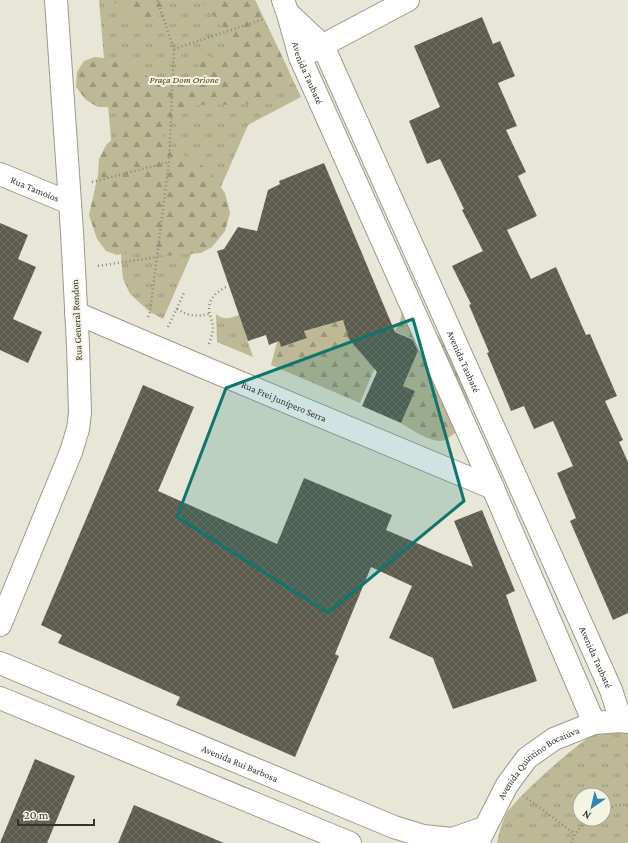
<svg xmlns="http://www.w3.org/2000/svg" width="628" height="843" font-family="'Crimson Pro',serif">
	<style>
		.grass { fill: url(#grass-tufts); fill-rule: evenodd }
		.forest { fill: url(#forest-firs) }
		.building { fill: url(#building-cross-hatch) }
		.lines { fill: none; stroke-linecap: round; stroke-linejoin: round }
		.street-casing { stroke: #9c9a8c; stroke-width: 24 }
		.secondary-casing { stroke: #9c9a8c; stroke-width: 24 }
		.path { stroke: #88867c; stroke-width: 2.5; stroke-dasharray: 1 3; stroke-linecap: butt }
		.street { stroke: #fff; stroke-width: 22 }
		.secondary { stroke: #fff; stroke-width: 22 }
		.marked { fill: #0f766e; fill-opacity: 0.2; stroke: #0f766e; stroke-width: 3; stroke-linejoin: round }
		.labels { text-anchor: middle; stroke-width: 4; stroke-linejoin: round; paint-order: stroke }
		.street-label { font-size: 10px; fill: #33322c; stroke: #f5f4e3 }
		.park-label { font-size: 10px; font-style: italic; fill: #464015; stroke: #f5f4e3 }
	</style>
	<defs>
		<pattern id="grass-tufts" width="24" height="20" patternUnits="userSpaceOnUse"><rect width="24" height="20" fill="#bdb896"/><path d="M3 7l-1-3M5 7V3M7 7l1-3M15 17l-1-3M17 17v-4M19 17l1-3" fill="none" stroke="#9a967b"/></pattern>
		<pattern id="forest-firs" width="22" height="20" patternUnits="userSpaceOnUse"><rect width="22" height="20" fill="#bdb896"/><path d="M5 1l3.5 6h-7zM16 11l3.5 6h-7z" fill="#9a967b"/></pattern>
		<pattern id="building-cross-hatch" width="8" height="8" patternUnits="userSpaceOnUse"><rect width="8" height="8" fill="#5d5b4e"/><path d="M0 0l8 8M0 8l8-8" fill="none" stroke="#717065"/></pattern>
	</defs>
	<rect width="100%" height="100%" fill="#e8e6d6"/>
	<path class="grass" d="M99,0H255L301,97L248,125L163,319L150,312L130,294L123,279Z
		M216,314C223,321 231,318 239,315L253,357L217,342Z
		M628,728V843H497C499,834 501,825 505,816C513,800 578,742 595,734C606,729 616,729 628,728ZM580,795H604V819H580Z"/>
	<path class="forest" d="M109,0H167C167,5 166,7 163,11C150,29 131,20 122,5L115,3Z
		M202,0H255L289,71L284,81L262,97L247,104L231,105L207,104L183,109L167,124L163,136L166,149L195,159L211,174L225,193L230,213L225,231L212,247L201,253L164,256L136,247L128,252L117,255L106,251L97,239L89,215L98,175L99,159L106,145L120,133L123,120L119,111L112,107H98L86,100L76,87L77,72L84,61L95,57L119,60L132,66L151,79L166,85L186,84L198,74L200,60L206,55L223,59L233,45L228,34L205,5Z
		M418,300C426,310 427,316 433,327C438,337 446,345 452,355C465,377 480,412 455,433C451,436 445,441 440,441C429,441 410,429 401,423L415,391L403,386L421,344L395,331L400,322L402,311Z
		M335,315L337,322L343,320L376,365L360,403L271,365L277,342L275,336H278L281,347L307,338L303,326Z"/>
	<path class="building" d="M482,17L493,44L500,41L515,76L498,83L517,126L506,130L526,172L518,176L537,216L507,230L531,279L556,267L586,335L590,334L617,396L605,401L623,440L619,442L628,462V613L613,620L570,521L576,518L557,473L573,466L553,421L534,429L524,406L511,411L487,353L489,352L469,305L471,304L452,266L483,251L462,210L464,209L440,159L427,164L409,121L440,107L414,46Z
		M324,163L395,332L413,340L418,351L403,386L415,391L401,423L362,406L377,372L349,339L343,320L304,331L307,338L281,347L279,341L269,345L266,335L248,341L217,251L224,249L238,227L257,231L268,190L280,184L279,181Z
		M0,223L28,235L18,259L36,267L13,319L42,332L28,363L0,350Z
		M143,385L194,407L158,491L277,544L304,478L392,515L386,530L473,567L454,521L482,510L515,591L506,595L537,681L453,709L433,658L389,638L412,586L371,567L335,654L339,656L295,757L176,705L180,697L58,643L62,635L41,625Z
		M35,759L75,776L47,843H0Z
		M134,805L224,843H118Z"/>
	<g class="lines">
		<g class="street-casing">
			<g id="street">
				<path id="s1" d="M283,0L288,14L300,57L493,488L594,723"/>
				<path id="s2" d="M289,14L323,46L611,690L621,721"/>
				<path d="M310,52L408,0"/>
				<path id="s3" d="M0,174L70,203"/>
				<path id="s4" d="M76,313L203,367L493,488"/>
				<path d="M0,625L71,452L78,429L80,413L78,345L72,232L56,0"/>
			</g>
		</g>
		<g class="secondary-casing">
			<g id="secondary">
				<path id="s5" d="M0,663L394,827L423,836L452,839L484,828"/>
				<path d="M0,698L350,843"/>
				<path id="s6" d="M478,842L507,785L527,758L554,739L594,723L621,721L628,722"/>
			</g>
		</g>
		<path class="path" d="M174,49L264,19
			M92,182L169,162
			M98,266L157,257
			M177,309C188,316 197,317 209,314
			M148,317L150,312L169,162L174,49L157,0
			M168,327L184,293
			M209,344C211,338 213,333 213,328C213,323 211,319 210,315C206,301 215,293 226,287
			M527,798L575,834
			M604,809L619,805H628
			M571,843L575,834L587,819"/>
		<use href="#street" class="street"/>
		<use href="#secondary" class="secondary"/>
	</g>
	<path class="marked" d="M413,319L464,501L328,613L177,517L226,388Z"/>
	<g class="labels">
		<g class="street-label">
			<text dy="4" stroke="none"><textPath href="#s1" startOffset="77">Avenida Taubaté</textPath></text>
			<text dy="4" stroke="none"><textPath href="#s3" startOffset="38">Rua Tamoios</textPath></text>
			<text transform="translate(76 320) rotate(-93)" y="4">Rua General Rondon</text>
			<text dy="4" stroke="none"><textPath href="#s2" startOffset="392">Avenida Taubaté</textPath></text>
			<text dy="4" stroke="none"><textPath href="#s4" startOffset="226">Rua Frei Junípero Serra</textPath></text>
			<text dy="4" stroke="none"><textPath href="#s2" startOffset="716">Avenida Taubaté</textPath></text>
			<text dy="4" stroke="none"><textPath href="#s5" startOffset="260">Avenida Rui Barbosa</textPath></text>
			<text dy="4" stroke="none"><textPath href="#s6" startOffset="103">Avenida Quintino Bocaiúva</textPath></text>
		</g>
		<g class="park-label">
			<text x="184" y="83">Praça Dom Orione</text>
		</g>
	</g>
	<g transform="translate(592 807) rotate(214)"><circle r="19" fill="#f5f4e3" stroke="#a7a69a"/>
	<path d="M0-3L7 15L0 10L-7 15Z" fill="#3285b5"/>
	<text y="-6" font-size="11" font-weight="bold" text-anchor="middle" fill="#33322c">N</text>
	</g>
	<path d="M18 819v6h76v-6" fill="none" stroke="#33322c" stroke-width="2"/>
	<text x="24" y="819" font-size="12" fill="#33322c" stroke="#f5f4e3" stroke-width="3" paint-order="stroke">20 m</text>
</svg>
